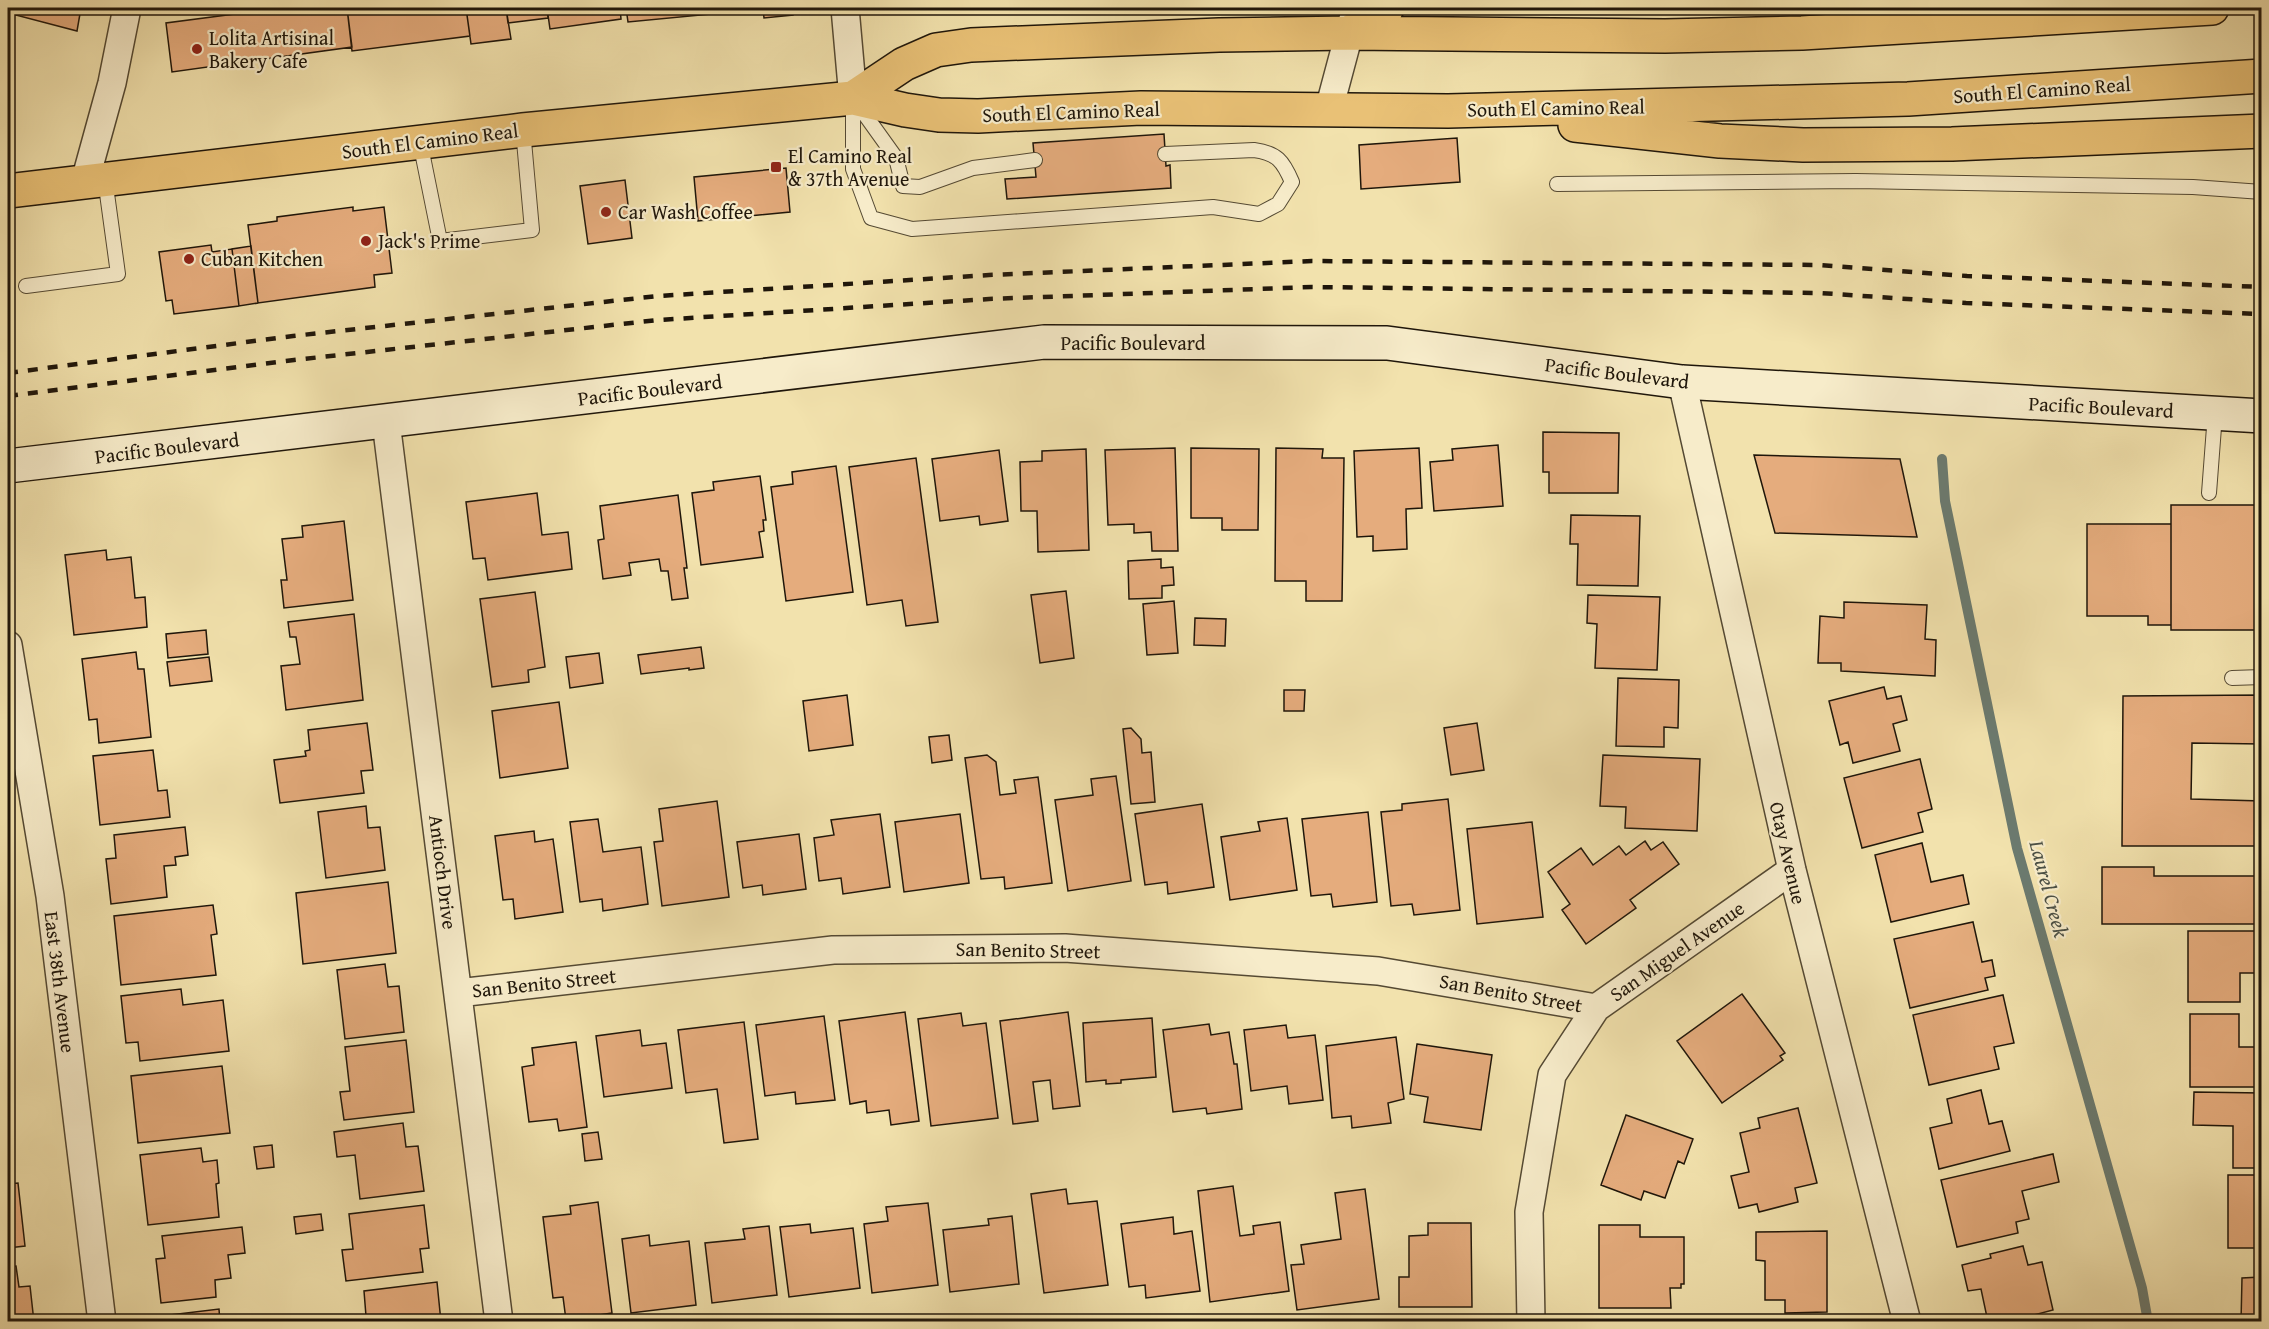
<svg xmlns="http://www.w3.org/2000/svg" width="2269" height="1329" font-family="'Gentium Book Plus',serif">
	<style>
		.lines { fill: none; stroke-linecap: round; stroke-linejoin: round }
		.stream { stroke: #6b7a6f; stroke-width: 10 }
		.building { fill: #e5ac7d; stroke: #1f160a; stroke-width: 1.5 }
		.lane-casing { stroke: #544933; stroke-width: 16 }
		.street-casing { stroke: #544933; stroke-width: 30 }
		.secondary-casing { stroke: #1f160a; stroke-width: 36 }
		.primary-casing { stroke: #1f160a; stroke-width: 36 }
		.lane { stroke: #f7ecca; stroke-width: 14 }
		.street { stroke: #f7ecca; stroke-width: 27 }
		.secondary { stroke: #f7ecca; stroke-width: 33 }
		.primary { stroke: #e9c176; stroke-width: 33 }
		.rail { stroke: #1f160a; stroke-width: 4.5; stroke-dasharray: 10 10; stroke-linecap: butt }
		.poi-dot { fill: #8f2418; stroke: #f7ecca; stroke-width: 2 }
		.labels { text-anchor: middle; stroke-width: 4.5; stroke-linejoin: round; paint-order: stroke }
		.poi-label { font-size: 20px; fill: #1f160a; stroke: #f7ecca; text-anchor: start }
		.street-label { font-size: 20px; fill: #1f160a; stroke: #f7ecca }
		.water-label { font-size: 21px; font-style: italic; fill: #4b5045; stroke: #f7ecca }
	</style>
	<rect width="100%" height="100%" fill="#f2e2ad"/>
	<filter id="stains"><feTurbulence type="fractalNoise" baseFrequency=".00333" numOctaves="4"/><feColorMatrix values="0 0 0 0 .2 0 0 0 0 .09 0 0 0 0 .02 0 0 0 .5 -.17"/></filter>
	<radialGradient id="worn" r=".72"><stop offset=".6" stop-color="#630" stop-opacity="0"/><stop offset="1" stop-color="#630" stop-opacity=".3"/></radialGradient>
	<g class="lines">
		<path class="stream" d="M1942,459L1945,501L2017,848L2142,1288L2148,1322"/>
	</g>
	<path class="building" d="M8,8H81L77,31L8,13Z
		M281,8H347L352,47L172,72L166,23Z
		M347,8H466L470,36L352,51Z
		M466,8H506L511,39L471,44Z
		M506,8H547L548,18L508,23Z
		M547,8H620L621,19L550,29Z
		M626,8H793V15L764,18L763,9L628,22Z
		M1164,134L1166,166L1170,165L1171,188L1007,199L1005,179L1036,177L1033,143Z
		M1457,138L1460,182L1361,189L1359,145Z
		M786,168L790,212L698,221L694,177Z
		M625,180L632,238L588,244L580,186Z
		M353,207V211L384,207L392,273L374,275L375,287L258,303L248,225L277,221V217Z
		M211,245L212,252L232,249L239,306L174,314L172,300L166,301L159,252Z
		M251,246L258,303L239,306L232,249Z
		M1543,432L1619,433L1618,493H1549V472H1543Z
		M1498,445L1503,506L1434,511L1430,462L1453,460L1452,449Z
		M1175,448L1178,551H1152L1151,532L1134,533V524L1108,525L1105,450Z
		M1191,448L1259,449L1258,530H1222V518H1191Z
		M1276,448L1323,449L1322,458H1344L1342,601H1306V581H1275Z
		M1419,448L1422,508L1406,509L1407,549L1373,551V536L1357,537L1354,451Z
		M1086,449L1089,550L1038,552L1037,511H1021L1020,462L1042,461V451Z
		M999,450L1008,521L980,525L979,516L940,521L932,459Z
		M1754,455L1900,459L1917,537L1775,533Z
		M916,458L938,622L906,626L902,600L867,605L849,467Z
		M836,466L853,592L786,601L771,487L793,484L792,472Z
		M2259,468H2262V625H2259Z
		M760,476L766,520H763L764,531L759,532L763,557L701,565L692,493L714,490L713,482Z
		M537,493L542,535L568,532L572,569L488,580L485,558L473,559L466,502Z
		M678,495L687,568H684L688,598L672,600L668,571H661L659,559L629,563L631,575L603,579L598,540L604,539L600,506Z
		M2171,505H2259V630H2171Z
		M1571,515L1640,516L1638,586L1577,585L1578,544H1570Z
		M344,521L353,600L284,608L281,580H287L282,539L303,537L302,526Z
		M2087,524H2171V625H2148V616H2087Z
		M106,550L107,560L131,557L135,598L145,597L147,627L74,635L65,555Z
		M1161,559V568L1173,567L1174,585L1162,586V598L1129,599L1128,561Z
		M1066,591L1074,658L1040,663L1031,595Z
		M535,592L545,667L528,670L529,682L492,687L480,599Z
		M1588,595L1660,597L1657,670L1595,668L1597,624L1587,623Z
		M1174,601L1178,653L1147,655L1143,604Z
		M1844,602L1927,605L1925,639L1936,640L1935,676L1841,671V663H1818L1820,616L1844,618Z
		M354,614L363,700L286,710L281,666L300,664L296,637H290L288,622Z
		M1195,618L1226,619L1225,646L1194,645Z
		M206,630L208,654L168,658L166,634Z
		M701,647L704,668L689,670V668L641,674L638,655Z
		M136,652L138,669H144L151,737L99,743L97,719L89,720L82,659Z
		M599,653L603,683L570,688L566,657Z
		M209,657L212,681L170,686L167,662Z
		M1618,678L1679,680L1678,728L1664,727V747L1616,746Z
		M1884,687L1887,699L1901,696L1907,720L1893,724L1900,751L1853,763L1848,742L1840,745L1829,701Z
		M1284,690H1305L1304,711H1284Z
		M847,695L853,745L809,751L803,701Z
		M2262,695V744L2192,743L2191,799L2262,801V846H2122L2123,696Z
		M559,702L568,768L500,778L492,711Z
		M367,723L373,770L361,771L364,793L280,803L274,760L306,756L305,751L310,750L308,730Z
		M1477,723L1484,770L1451,775L1444,728Z
		M1131,728L1141,739L1142,753L1151,752L1155,802L1131,804L1123,729Z
		M949,735L952,760L932,763L929,737Z
		M153,750L158,791L167,790L170,817L100,825L93,756Z
		M987,755L996,762L1000,795L1016,793L1014,780L1038,777L1052,883L1005,889L1004,877L981,879L965,758Z
		M1603,755L1700,759L1697,831L1625,828L1626,807L1600,806Z
		M1920,759L1932,809L1918,813L1923,832L1862,848L1844,778Z
		M1116,776L1131,881L1068,891L1055,800L1093,795L1091,779Z
		M1448,799L1460,910L1414,915L1412,904L1391,906L1381,812L1402,810V804Z
		M717,801L729,897L662,906L654,842L663,841L659,809Z
		M1202,804L1214,887L1168,894L1167,882L1145,885L1135,814Z
		M366,806L368,828L380,827L385,870L326,878L318,812Z
		M1368,812L1377,902L1333,907L1331,894L1311,896L1302,819Z
		M880,814L890,887L843,894L841,878L819,881L814,838L834,835L831,820Z
		M960,814L969,883L904,892L895,822Z
		M1287,818L1297,890L1230,900L1221,837L1260,831L1258,822Z
		M598,819L603,852L641,847L648,904L603,911L602,899L580,902L570,822Z
		M1532,822L1543,917L1477,924L1467,829Z
		M185,827L188,855L175,857L176,865L164,866L167,897L111,904L106,859L116,858L114,835Z
		M534,831L535,842L553,839L563,912L515,919L513,899L503,900L495,836Z
		M799,834L806,889L763,895L762,885L743,888L737,842Z
		M1645,841L1651,850L1663,842L1679,864L1630,900L1636,908L1586,944L1562,910L1570,904L1548,872L1581,848L1593,865L1619,846L1626,855Z
		M1922,843L1931,882L1963,875L1969,904L1891,922L1875,855Z
		M2102,867H2154V876H2262V924H2102Z
		M388,882L396,953L303,964L296,893Z
		M213,905L217,934L211,935L216,975L121,985L114,916Z
		M1973,922L1982,962L1992,960L1995,976L1985,978L1988,990L1910,1008L1894,939Z
		M2188,931H2262V973H2240V1002H2188Z
		M385,964L388,987L399,986L404,1032L345,1039L337,970Z
		M181,989L183,1005L223,1000L229,1051L140,1061L138,1042L126,1043L121,996Z
		M1742,994L1785,1053L1780,1056L1783,1060L1722,1103L1677,1041Z
		M2003,995L2014,1043L1994,1047L1999,1069L1929,1085L1913,1015Z
		M905,1012L919,1121L891,1125L889,1110L867,1113L866,1101L850,1104L839,1021Z
		M1068,1012L1080,1106L1053,1109L1050,1080L1033,1082L1038,1121L1013,1124L1000,1021Z
		M961,1013L963,1026L986,1023L998,1118L931,1126L918,1019Z
		M2190,1014H2239V1047H2262V1087H2190Z
		M824,1016L835,1100L796,1104L795,1092L765,1096L756,1025Z
		M1152,1018L1156,1077L1121,1080V1083L1106,1084V1080L1086,1082L1083,1023Z
		M744,1022L758,1139L724,1143L717,1089L686,1093L678,1030Z
		M1209,1024L1211,1035L1229,1032L1234,1064H1237L1242,1109L1207,1114L1206,1108L1173,1112L1163,1030Z
		M1286,1025L1288,1038L1315,1035L1323,1100L1289,1104L1287,1086L1251,1091L1244,1030Z
		M640,1030L642,1046L666,1043L672,1088L604,1097L596,1036Z
		M1396,1037L1404,1099L1388,1103L1391,1123L1352,1128L1351,1116L1332,1118L1326,1046Z
		M406,1040L414,1112L344,1120L340,1092L350,1091L345,1047Z
		M576,1042L587,1127L559,1131L557,1119L529,1122L522,1067L534,1065L532,1048Z
		M1417,1044L1492,1055L1481,1130L1424,1122L1428,1097L1410,1094Z
		M222,1066L230,1133L138,1143L131,1076Z
		M8,1085L14,1141L8,1142Z
		M1981,1090L1989,1124L2002,1121L2010,1151L1939,1169L1930,1128L1952,1123L1947,1099Z
		M2194,1092L2262,1093V1168H2233V1126L2193,1125Z
		M1798,1108L1817,1183L1795,1188L1798,1202L1759,1212L1757,1204L1739,1208L1731,1176L1749,1172L1740,1133L1760,1128L1758,1118Z
		M1626,1115L1693,1139L1684,1164L1678,1161L1665,1198L1644,1191L1641,1200L1601,1185Z
		M403,1123L406,1147L418,1146L424,1191L360,1199L355,1155L337,1157L334,1132Z
		M598,1132L602,1159L585,1161L582,1134Z
		M272,1145L274,1167L257,1169L254,1147Z
		M201,1148L203,1162L217,1160L219,1183L216,1184L219,1217L148,1225L140,1155Z
		M2053,1154L2059,1182L2022,1191L2029,1219L2016,1222L2018,1233L1957,1247L1941,1180Z
		M2228,1175H2262V1248H2228Z
		M8,1179V1184L18,1183L25,1246L8,1248Z
		M1233,1186L1240,1236L1254,1234L1253,1226L1280,1222L1289,1291L1210,1302L1198,1191Z
		M1066,1189L1068,1204L1097,1201L1108,1285L1044,1293L1031,1194Z
		M1365,1189L1379,1299L1297,1310L1291,1265L1304,1264L1301,1245L1341,1239L1335,1193Z
		M598,1202L612,1313L566,1320L563,1297L553,1298L543,1217L571,1214L570,1206Z
		M928,1203L938,1285L872,1293L864,1224L888,1221L886,1207Z
		M424,1205L429,1248L420,1249L423,1272L346,1281L342,1250L353,1249L349,1214Z
		M321,1214L323,1230L296,1234L294,1217Z
		M1012,1216L1019,1284L950,1292L943,1230L989,1225L988,1219Z
		M1173,1217L1174,1234L1192,1231L1200,1291L1146,1298L1145,1285L1129,1287L1121,1224Z
		M1428,1223H1471L1472,1307H1399V1277H1409V1236L1428,1235Z
		M810,1224L811,1233L853,1228L860,1288L789,1297L780,1227Z
		M1599,1225H1640V1237H1684V1284H1681V1288H1670L1671,1308H1599Z
		M769,1226L777,1295L712,1303L705,1243L745,1239L743,1229Z
		M242,1227L245,1253L228,1255L231,1278L215,1280L216,1297L161,1303L156,1259L165,1258L162,1236Z
		M1827,1231V1312L1785,1313V1300H1765V1261L1756,1260V1232Z
		M649,1235L650,1246L689,1241L696,1305L631,1313L622,1239Z
		M2023,1246L2028,1265L2042,1262L2053,1310L2007,1322H1988L1981,1289L1968,1291L1962,1265L1991,1258L1990,1254Z
		M2261,1255L2262,1322H2241L2242,1278L2261,1277Z
		M16,1266L19,1287L30,1286L34,1322H8V1267Z
		M437,1282L441,1322H358V1317L366,1316L364,1291Z
		M219,1309L220,1322H162V1316Z
		M1671,1320V1322H1597V1321Z"/>
	<g class="lines">
		<g class="lane-casing">
			<path id="lane" d="M420,142L440,241L532,230L523,130
				M1035,160L973,168L920,187L903,186L896,158L853,98V169L871,218L912,229L1213,207L1259,214L1278,204L1292,182C1283,161 1277,153 1254,150L1165,154
				M1557,184L1856,181L2193,187L2262,192
				M26,286L118,274L105,179
				M2209,493L2215,414
				M2232,678L2262,677"/>
		</g>
		<g class="street-casing">
			<path id="street" d="M845,8L853,98
				M1329,109L1356,8
				M85,181L112,83L127,8
				M1682,382L1792,870L1907,1322
				M386,422L499,1322
				M8,645L50,896L102,1322
				M458,993L833,950L1065,948L1378,971L1596,1008
				M1531,1322L1529,1212L1552,1075L1596,1008L1792,870"/>
		</g>
		<g class="secondary-casing">
			<path id="secondary" d="M8,466L1044,342L1387,343L1682,382L2262,416"/>
		</g>
		<g class="primary-casing">
			<path id="primary" d="M1349,33L1387,8
				M853,98L904,64L936,50L971,45L1219,35L1349,33L1665,36L1802,33L2212,8
				M1575,125L1720,141L1803,145L1952,144L2262,131
				M8,191L523,130L853,98L905,110L939,115L978,116L1141,108L1448,111L1908,99L2262,76"/>
		</g>
		<use href="#lane" class="lane"/>
		<use href="#street" class="street"/>
		<use href="#secondary" class="secondary"/>
		<use href="#primary" class="primary"/>
		<path class="rail" d="M8,373L293,336L658,296L989,275L1312,261L1820,265L1967,276L2262,287
			M8,396L294,360L658,320L989,299L1312,287L1820,293L1966,303L2262,314"/>
	</g>
	<g class="poi-dot">
		<circle cx="197" cy="49" r="6"/>
		<rect x="770" y="161" width="12" height="12" rx="3"/>
		<circle cx="606" cy="212" r="6"/>
		<circle cx="366" cy="241" r="6"/>
		<circle cx="189" cy="259" r="6"/>
	</g>
	<g class="labels">
		<g class="poi-label">
			<text x="209" y="45">Lolita Artisinal<tspan x="209" dy="23">Bakery Cafe</tspan></text>
			<text x="788" y="163">El Camino Real<tspan x="788" dy="23">&amp; 37th Avenue</tspan></text>
			<text x="618" y="219">Car Wash Coffee</text>
			<text x="378" y="248">Jack's Prime</text>
			<text x="201" y="266">Cuban Kitchen</text>
		</g>
		<g class="street-label">
			<text transform="translate(2042 90) rotate(-4)" y="7">South El Camino Real</text>
			<text transform="translate(1556 108) rotate(-1)" y="7">South El Camino Real</text>
			<text transform="translate(1071 112) rotate(-2)" y="7">South El Camino Real</text>
			<text transform="translate(430 141) rotate(-7)" y="7">South El Camino Real</text>
			<text x="1133" y="350">Pacific Boulevard</text>
			<text transform="translate(1617 373) rotate(7)" y="7">Pacific Boulevard</text>
			<text transform="translate(650 390) rotate(-7)" y="7">Pacific Boulevard</text>
			<text transform="translate(2101 407) rotate(3)" y="7">Pacific Boulevard</text>
			<text transform="translate(167 448) rotate(-7)" y="7">Pacific Boulevard</text>
			<text transform="translate(1788 853) rotate(77)" y="7">Otay Avenue</text>
			<text transform="translate(443 872) rotate(83)" y="7">Antioch Drive</text>
			<text transform="translate(1028 950) rotate(1)" y="7">San Benito Street</text>
			<text transform="translate(1677 951) rotate(-35)" y="7">San Miguel Avenue</text>
			<text transform="translate(60 982) rotate(83)" y="7">East 38th Avenue</text>
			<text transform="translate(544 983) rotate(-6)" y="7">San Benito Street</text>
			<text transform="translate(1511 993) rotate(10)" y="7">San Benito Street</text>
		</g>
		<g class="water-label">
			<text transform="translate(2049 889) rotate(75)" y="7">Laurel Creek</text>
		</g>
	</g>
	<rect width="2269" height="1329" fill="none" stroke="#f2e2ad" stroke-width="30"/>
	<rect x="9" y="9" width="2251" height="1311" fill="none" stroke="#1f160a" stroke-width="3"/>
	<rect x="15" y="15" width="2239" height="1299" fill="none" stroke="#1f160a" stroke-width="1.5"/>
	<rect width="100%" height="100%" filter="url(#stains)"/>
	<rect width="100%" height="100%" fill="url(#worn)"/>
</svg>
